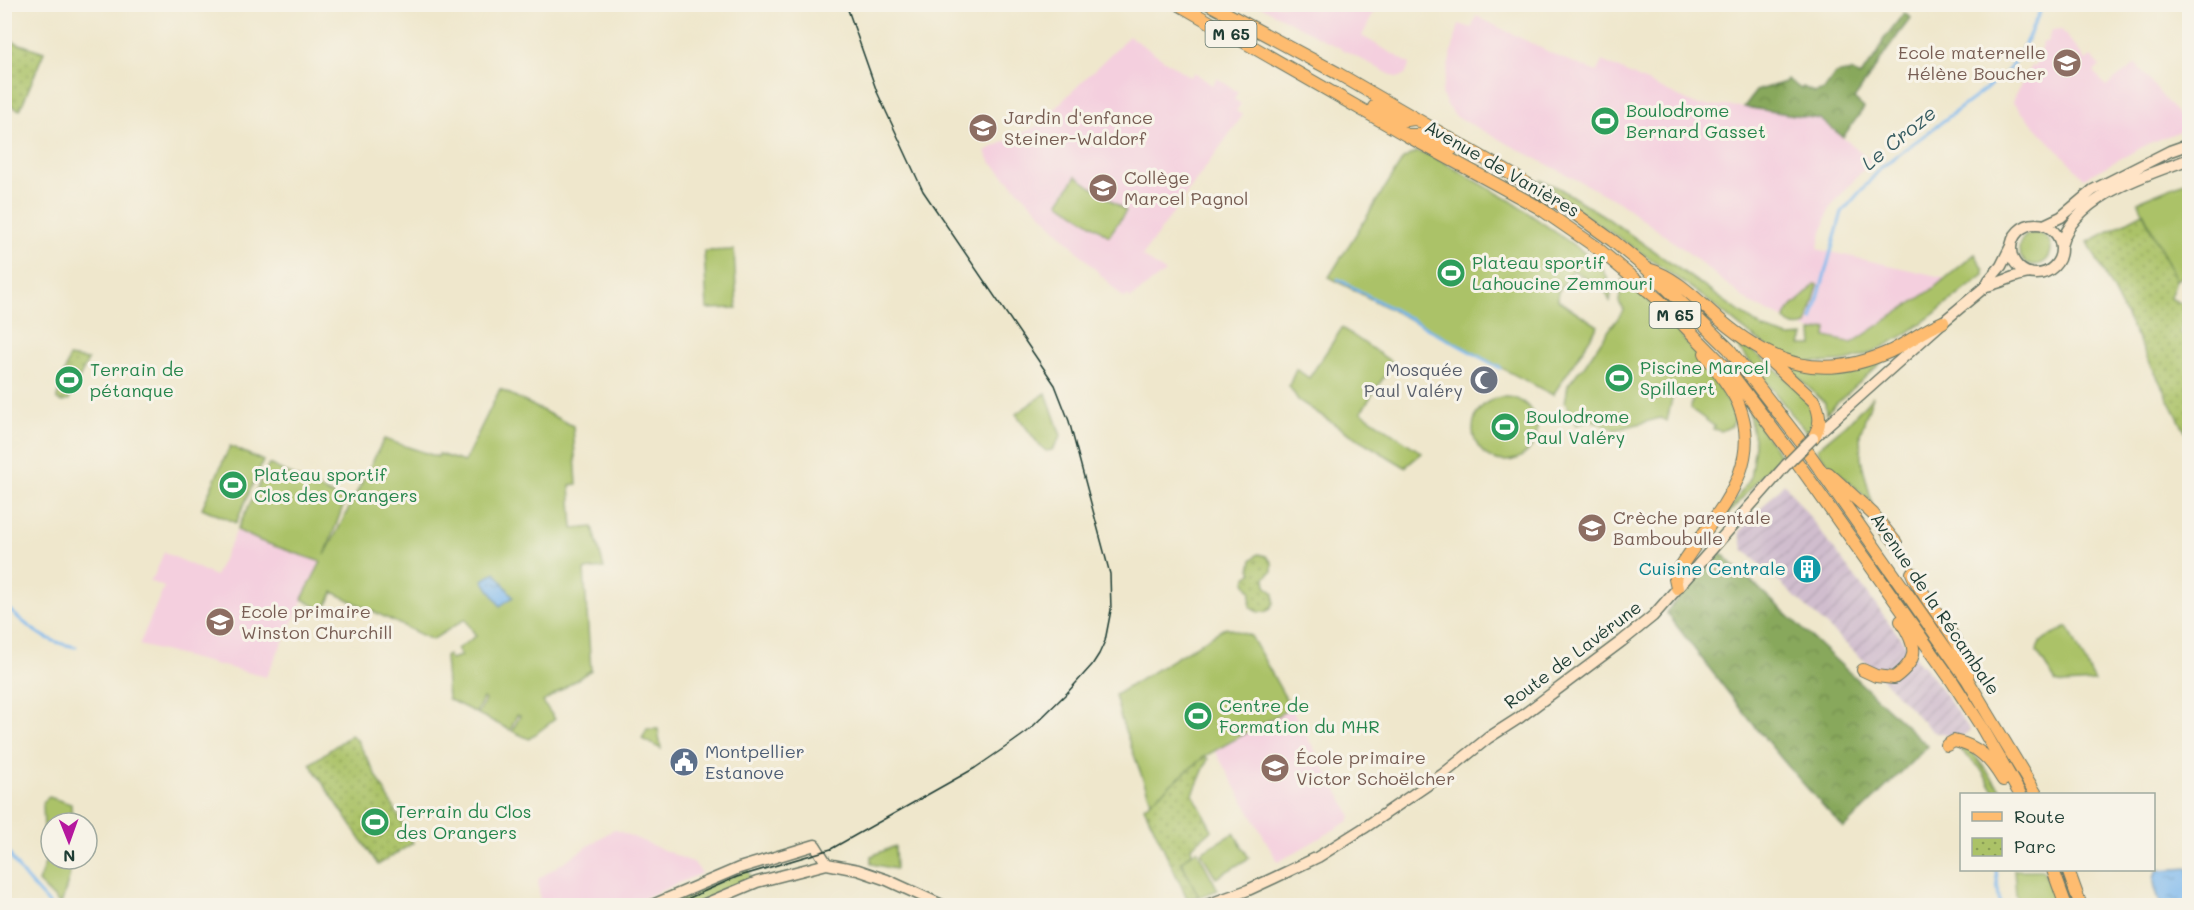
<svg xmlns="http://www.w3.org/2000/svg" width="2194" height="910" font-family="Mali,sans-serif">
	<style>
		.built { fill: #f4cfde }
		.industrial { fill: url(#industrial-furrows) }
		.green { fill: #abc267; stroke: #65804e; stroke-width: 1.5 }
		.forest { fill: url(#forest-crowns); stroke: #547248; stroke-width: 1.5 }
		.park { fill: url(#park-dots); stroke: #65804e; stroke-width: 1.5 }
		.water { fill: url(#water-ripples); stroke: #4d7a91; stroke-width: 1.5 }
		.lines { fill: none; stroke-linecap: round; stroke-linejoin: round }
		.stream { stroke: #7bb8ee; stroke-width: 3 }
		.secondary-casing { stroke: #687869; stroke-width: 13 }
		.primary-casing { stroke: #687869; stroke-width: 14 }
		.secondary { stroke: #ffe4c6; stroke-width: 10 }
		.primary { stroke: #febc70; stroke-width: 12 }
		.tram { stroke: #1f3d34; stroke-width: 1.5 }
		.secondary-bridge-casing { stroke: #687869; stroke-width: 13; stroke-linecap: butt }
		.secondary-bridge { stroke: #ffe4c6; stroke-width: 10 }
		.labels { text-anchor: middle; stroke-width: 6; stroke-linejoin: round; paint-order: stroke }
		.shield { fill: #f7f3e8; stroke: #60746a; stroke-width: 1.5 }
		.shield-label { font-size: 16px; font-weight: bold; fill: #1f3d34 }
		.education-label { font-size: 18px; fill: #785e54; stroke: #f7f3e8; text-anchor: start }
		.leisure-label { font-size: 18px; fill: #27864d; stroke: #f7f3e8; text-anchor: start }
		.street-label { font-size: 18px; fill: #1f3d34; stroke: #f7f3e8 }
		.worship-label { font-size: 18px; fill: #5b616d; stroke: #f7f3e8; text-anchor: end }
		.culture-label { font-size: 18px; fill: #0d838f; stroke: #f7f3e8; text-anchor: end }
		.service-label { font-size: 18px; fill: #4e5e75; stroke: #f7f3e8; text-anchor: start }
		.water-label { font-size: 20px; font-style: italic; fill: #365c62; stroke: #f7f3e8 }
	</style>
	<defs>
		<pattern id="industrial-furrows" width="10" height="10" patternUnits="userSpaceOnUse" patternTransform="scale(1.5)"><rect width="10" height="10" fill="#d0bdce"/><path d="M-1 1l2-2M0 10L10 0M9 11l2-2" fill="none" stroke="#b2a3b2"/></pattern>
		<pattern id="forest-crowns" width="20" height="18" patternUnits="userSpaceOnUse" patternTransform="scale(1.5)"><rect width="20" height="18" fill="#88a85c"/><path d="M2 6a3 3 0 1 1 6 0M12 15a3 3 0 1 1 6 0" fill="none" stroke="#6f8a4d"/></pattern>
		<pattern id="park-dots" width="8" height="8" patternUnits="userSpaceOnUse" patternTransform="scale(1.5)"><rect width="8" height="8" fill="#abc267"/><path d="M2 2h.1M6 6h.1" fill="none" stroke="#8b9f56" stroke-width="1.8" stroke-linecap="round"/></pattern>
		<pattern id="water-ripples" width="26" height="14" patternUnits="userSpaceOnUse" patternTransform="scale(1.5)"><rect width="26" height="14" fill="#7bb8ee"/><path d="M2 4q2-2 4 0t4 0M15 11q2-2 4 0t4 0" fill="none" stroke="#6497c2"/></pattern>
	</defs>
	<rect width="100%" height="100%" fill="#f7f3e8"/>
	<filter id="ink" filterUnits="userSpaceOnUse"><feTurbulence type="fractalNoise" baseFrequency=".0167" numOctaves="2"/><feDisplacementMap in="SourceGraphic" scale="12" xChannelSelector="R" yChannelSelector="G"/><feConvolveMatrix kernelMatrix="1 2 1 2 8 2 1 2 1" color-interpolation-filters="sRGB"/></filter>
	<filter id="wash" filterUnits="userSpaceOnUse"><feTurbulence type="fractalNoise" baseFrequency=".008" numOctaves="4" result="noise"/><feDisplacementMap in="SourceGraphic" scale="24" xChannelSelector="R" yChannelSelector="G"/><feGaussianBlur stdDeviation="1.35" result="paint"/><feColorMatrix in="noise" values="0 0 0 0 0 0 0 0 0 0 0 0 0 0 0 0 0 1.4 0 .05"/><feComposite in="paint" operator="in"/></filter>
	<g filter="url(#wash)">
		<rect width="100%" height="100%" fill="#efe7cc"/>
		<path class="built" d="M1258,5H1378L1362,36L1410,64L1405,75L1397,78Z
			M1476,16L1559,57L1597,72L1602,61L1696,105L1744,107L1821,119L1871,161L1830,207L1817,249L1946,278L1930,291L1852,343L1825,337L1750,303L1686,251L1619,202L1453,115L1441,94L1459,24L1472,28Z
			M2061,29L2086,60L2091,56L2100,66L2094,72L2106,86L2136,64L2188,128L2152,142L2084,178L2012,102L2027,72L2032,65L2035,67L2040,56L2043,42H2047L2052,30Z
			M1129,36L1190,77L1194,72L1212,85L1217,78L1238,92L1234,99L1241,104L1236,111L1243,115L1142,256L1165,272L1130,299L1127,296L1124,299L990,161L985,151L1039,125L1054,114L1052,111Z
			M237,530L260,541L321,562L266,677L139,645L164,587L149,581L154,576L164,552L215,576Z
			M1291,708L1351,815L1349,821L1278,862L1215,751Z
			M614,829L694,863L702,873L628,905H540L538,879Z"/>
		<path class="industrial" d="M1784,483L1921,665L1923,664L1970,730L1960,738L1933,732L1870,666L1743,549L1740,532Z"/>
		<path class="green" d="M1417,152L1431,155L1511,201L1595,260C1605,271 1614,285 1610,301L1605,291L1573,270L1558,292V300L1598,326L1553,395L1329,277L1403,159Z
			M1076,176L1126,211L1109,236L1059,202Z
			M1540,180L1559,188L1604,216L1764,329L1789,337L1804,336L1801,345H1813L1812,332L1827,328L1826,337L1852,343L1930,291L1975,254L1984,270V275C1943,306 1897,349 1846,361C1836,363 1806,363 1796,360C1765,350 1741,327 1717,308C1698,292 1678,279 1658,265C1619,236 1576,213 1540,180Z
			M2189,180V273L2176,280L2138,201Z
			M2019 249a16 16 0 1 1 32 0a16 16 0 1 1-32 0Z
			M734,250L737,308L707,309L704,251Z
			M1622,279L1628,281L1665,316L1698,357L1731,406L1734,418L1732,426L1721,431L1713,429L1714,426L1691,409L1693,392L1674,389L1667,421L1660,418L1616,430L1590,419L1577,425L1565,402L1568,385L1578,372L1583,368L1601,341L1624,310L1619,302Z
			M1814,284L1818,285L1807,325C1798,328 1790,327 1785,319C1787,305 1806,298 1814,284Z
			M1342,328L1393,363L1361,412L1422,453L1405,467L1345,431L1298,400L1289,386L1296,369L1309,378Z
			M1726,332C1749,348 1810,390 1814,418L1807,433Z
			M1884,360L1826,413L1825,403L1786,366C1824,377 1846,367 1884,360Z
			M500,389L573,426L577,484L570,485L573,529L593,527L604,568L584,570L591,670L543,702L555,719L529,739L512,731L520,716L517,715L510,730L478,714L485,700L483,698L476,713L448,699L445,657L448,655L450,659L461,656L457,649L476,636L465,619L432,640L333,592L324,611L302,599L321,562L260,541L237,530L269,464L345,501L325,555L384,439L438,457L439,454L464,462Z
			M1046,393L1061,436L1052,450L1046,451L1039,445L1016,414Z
			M1873,396L1860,434L1861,459L1872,503L1821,456L1817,449L1847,424Z
			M1473 429a32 32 0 1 1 64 0a32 32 0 1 1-64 0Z
			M1748,410L1780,455L1717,527L1750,479L1755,444Z
			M230,446L263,461L236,523L202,508Z
			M1226,627L1251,636L1291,708L1205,756L1151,801L1122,722L1115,695Z
			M2068,627L2095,682L2063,684L2056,682L2037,652C2037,638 2057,633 2068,627Z
			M647,729H658L661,749L642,739Z
			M1961,746L1973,753L2004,794H1996L1980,768L1960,749Z
			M49,797L71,804L72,823H51V832L44,831L43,802Z
			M1234,833L1249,858L1216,878L1201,852Z
			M895,846L896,869L871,864V856Z
			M51,848V859H70L69,878L61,905L38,882Z
			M1197,850L1218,890L1199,897L1181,862Z
			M748,869L752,881L692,905L659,906Z
			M2014,870H2043L2057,905H2019L2016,895Z"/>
		<path class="forest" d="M1904,13L1911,18C1890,44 1873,72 1854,99L1864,108L1843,137L1820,119L1744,107L1756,91L1785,82L1787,79L1801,89L1803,87L1815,93L1824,90L1835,74L1851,71L1859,77L1878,54L1883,40Z
			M1721,553L1928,746L1844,828C1779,761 1723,686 1666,612Z"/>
		<path class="park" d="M5,39L44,52L20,110L5,103Z
			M2143,213L2176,280L2170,298L2189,307L2180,334L2189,337V439L2088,242Z
			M69,357L88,360L69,400L63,402L57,400V397Z
			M1258,554L1266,556L1272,562V571L1265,578L1266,586L1274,594V603L1269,610C1263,614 1255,613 1250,606L1251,592L1245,582L1246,578L1252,572L1250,569L1252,560Z
			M351,735L357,740L413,843L378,865L310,764Z
			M1205,756L1208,759L1193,794L1212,830L1191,847L1192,853L1181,862L1199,897L1187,898L1144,807Z"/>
		<path class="water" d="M495,572L513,597L500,606L483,580Z
			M2189,868V905H2161C2158,894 2149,880 2158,870Z"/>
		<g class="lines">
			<path class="stream" d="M1338,279L1500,368
				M1812,320L1842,212L1882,167L2003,76C2024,55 2030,29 2044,4
				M4,605C27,626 44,642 76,647
				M4,842C14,868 32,885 51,906
				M1996,870L2000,906"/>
		</g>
	</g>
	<g filter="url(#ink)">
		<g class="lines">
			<g class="secondary-casing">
				<path id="secondary" d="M2011 249a25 25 0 1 1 50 0a25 25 0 1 1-50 0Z
					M2044,225L2061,217L2093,190L2170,151L2190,144
					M2061,246C2074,196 2146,175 2190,159
					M1986,286C2002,283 2013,275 2030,273
					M1814,437L1943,322L1986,286L1989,280L2001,266L2011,246
					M650,906L739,868L815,845L827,864
					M700,906L757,882L827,864L858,870L887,880L944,906
					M1204,906L1248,890L1274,878L1318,857L1364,828L1442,775L1488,738L1519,718L1622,641L1653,616L1786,465"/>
			</g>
			<g class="primary-casing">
				<path id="primary" d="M1178,4L1406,135L1538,207L1596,247L1659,300L1730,372L1787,448L1952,681L1981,726L2020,794
					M1209,4L1337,73L1511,174L1574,213L1613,241L1646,268L1729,349L1798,438L1967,679L2036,794
					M1374,107L1400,121L1414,119
					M1407,135H1423L1452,149
					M1648,269C1676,277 1697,300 1719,319C1774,366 1822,382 1891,351C1909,342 1924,330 1943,322
					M1763,354L1815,402C1821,417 1821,425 1813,438
					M1828,473L1873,514L1896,543
					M1912,573C1924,603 1968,644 1968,675
					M1677,588L1675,579L1677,573C1709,518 1767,472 1738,403C1730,385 1715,369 1705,353
					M1863,670L1876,676L1894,678C1920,659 1917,646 1901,621
					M1947,745L1954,741C1978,746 1990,758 2003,780
					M2053,870L2066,906
					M2068,870L2081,906"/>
			</g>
			<use href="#secondary" class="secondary"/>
			<use href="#primary" class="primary"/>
			<path class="tram" d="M671,906L737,877L831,849L975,768L1013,742L1027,732L1067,693L1092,665L1099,654L1105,641L1111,610L1110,574L1069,421L1055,385L923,191L877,92L846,4"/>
			<g class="secondary-bridge-casing">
				<path id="secondary-bridge" d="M1786,465L1813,438"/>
			</g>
			<use href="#secondary-bridge" class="secondary-bridge"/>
		</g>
	</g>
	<defs>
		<g id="school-disc" transform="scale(1.5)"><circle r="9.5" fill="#8d6e63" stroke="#f7f3e8"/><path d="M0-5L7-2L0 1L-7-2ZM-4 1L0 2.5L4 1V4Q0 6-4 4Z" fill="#fff"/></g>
		<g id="stadium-disc" transform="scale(1.5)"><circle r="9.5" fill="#2e9e5b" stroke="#f7f3e8"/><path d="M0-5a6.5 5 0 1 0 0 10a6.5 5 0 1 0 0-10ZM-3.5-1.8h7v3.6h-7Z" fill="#fff"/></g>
		<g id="mosque-disc" transform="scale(1.5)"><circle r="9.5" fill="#6b7280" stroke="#f7f3e8"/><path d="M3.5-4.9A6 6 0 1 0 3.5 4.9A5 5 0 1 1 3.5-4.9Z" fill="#fff"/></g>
		<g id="building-disc" transform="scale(1.5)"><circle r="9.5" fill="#0f9aa8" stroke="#f7f3e8"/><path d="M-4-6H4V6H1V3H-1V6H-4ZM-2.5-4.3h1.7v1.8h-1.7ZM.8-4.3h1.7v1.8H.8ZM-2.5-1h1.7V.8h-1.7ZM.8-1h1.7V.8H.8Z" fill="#fff"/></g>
		<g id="civic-disc" transform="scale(1.5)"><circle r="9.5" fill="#5c6f8a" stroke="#f7f3e8"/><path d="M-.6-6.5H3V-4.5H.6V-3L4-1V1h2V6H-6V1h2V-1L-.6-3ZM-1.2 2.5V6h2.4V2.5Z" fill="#fff"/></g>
	</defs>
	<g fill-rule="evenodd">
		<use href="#school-disc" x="2067" y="63"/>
		<use href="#stadium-disc" x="1605" y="121"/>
		<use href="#school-disc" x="983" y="128"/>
		<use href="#school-disc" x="1103" y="188"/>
		<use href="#stadium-disc" x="1451" y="273"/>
		<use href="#stadium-disc" x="1619" y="378"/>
		<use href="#stadium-disc" x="69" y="380"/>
		<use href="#mosque-disc" x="1484" y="380"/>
		<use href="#stadium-disc" x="1505" y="427"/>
		<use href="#stadium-disc" x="233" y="485"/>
		<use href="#school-disc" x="1592" y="528"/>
		<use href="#building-disc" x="1807" y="569"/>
		<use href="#school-disc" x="220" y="622"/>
		<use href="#stadium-disc" x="1198" y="716"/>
		<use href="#civic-disc" x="684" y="762"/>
		<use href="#school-disc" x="1275" y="768"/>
		<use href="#stadium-disc" x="375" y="822"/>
	</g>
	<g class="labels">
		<g class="shield">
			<rect x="1205.5" y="21" width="51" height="26" rx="4.5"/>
			<rect x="1649.5" y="302" width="51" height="26" rx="4.5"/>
		</g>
		<g class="shield-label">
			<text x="1231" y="40">M 65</text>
			<text x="1675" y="321">M 65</text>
		</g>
		<g class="education-label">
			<text x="2046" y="59" text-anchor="end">Ecole maternelle<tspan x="2046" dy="21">Hélène Boucher</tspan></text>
			<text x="1004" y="124">Jardin d'enfance<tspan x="1004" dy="21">Steiner-Waldorf</tspan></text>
			<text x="1124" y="184">Collège<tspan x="1124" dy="21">Marcel Pagnol</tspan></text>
			<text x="1613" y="524">Crèche parentale<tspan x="1613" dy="21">Bamboubulle</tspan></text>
			<text x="241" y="618">Ecole primaire<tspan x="241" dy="21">Winston Churchill</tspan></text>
			<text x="1296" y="764">École primaire<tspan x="1296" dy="21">Victor Schoëlcher</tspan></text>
		</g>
		<g class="leisure-label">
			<text x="1626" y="117">Boulodrome<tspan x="1626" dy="21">Bernard Gasset</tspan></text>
			<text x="1472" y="269">Plateau sportif<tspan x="1472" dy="21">Lahoucine Zemmouri</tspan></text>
			<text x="1640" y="374">Piscine Marcel<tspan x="1640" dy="21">Spillaert</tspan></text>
			<text x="90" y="376">Terrain de<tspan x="90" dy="21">pétanque</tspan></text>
			<text x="1526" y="423">Boulodrome<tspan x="1526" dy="21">Paul Valéry</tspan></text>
			<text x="254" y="481">Plateau sportif<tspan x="254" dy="21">Clos des Orangers</tspan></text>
			<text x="1219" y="712">Centre de<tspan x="1219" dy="21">Formation du MHR</tspan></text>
			<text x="396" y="818">Terrain du Clos<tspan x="396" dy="21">des Orangers</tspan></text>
		</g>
		<g class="street-label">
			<text transform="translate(1502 169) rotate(30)" y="6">Avenue de Vanières</text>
			<text transform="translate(1935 604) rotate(56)" y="6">Avenue de la Récambale</text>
			<text transform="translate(1573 655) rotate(-37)" y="6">Route de Lavérune</text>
		</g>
		<g class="worship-label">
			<text x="1463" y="376">Mosquée<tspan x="1463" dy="21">Paul Valéry</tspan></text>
		</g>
		<g class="culture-label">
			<text x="1786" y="575">Cuisine Centrale</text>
		</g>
		<g class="service-label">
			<text x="705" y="758">Montpellier<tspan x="705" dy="21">Estanove</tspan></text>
		</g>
		<g class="water-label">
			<text transform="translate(1899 138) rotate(-39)" y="7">Le Croze</text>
		</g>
	</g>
	<rect width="2194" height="910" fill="none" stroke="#f7f3e8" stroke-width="24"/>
	<rect x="1960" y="793" width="195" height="78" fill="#f7f3e8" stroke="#a1aaa0" stroke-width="1.5"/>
	<rect x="1972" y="812" width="30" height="9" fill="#febc70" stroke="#a1aaa0" stroke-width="1.5"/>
	<text x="2014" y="823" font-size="18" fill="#1f3d34">Route</text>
	<rect x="1972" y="838" width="30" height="18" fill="url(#park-dots)" stroke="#a1aaa0" stroke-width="1.5"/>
	<text x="2014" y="853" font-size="18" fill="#1f3d34">Parc</text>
	<g transform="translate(69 841) rotate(179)"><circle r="28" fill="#f7f3e8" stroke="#a1aaa0" stroke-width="1.5"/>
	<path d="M0-4.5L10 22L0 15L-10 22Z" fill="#b5179e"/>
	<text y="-9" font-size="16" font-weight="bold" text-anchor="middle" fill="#1f3d34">N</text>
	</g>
</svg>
